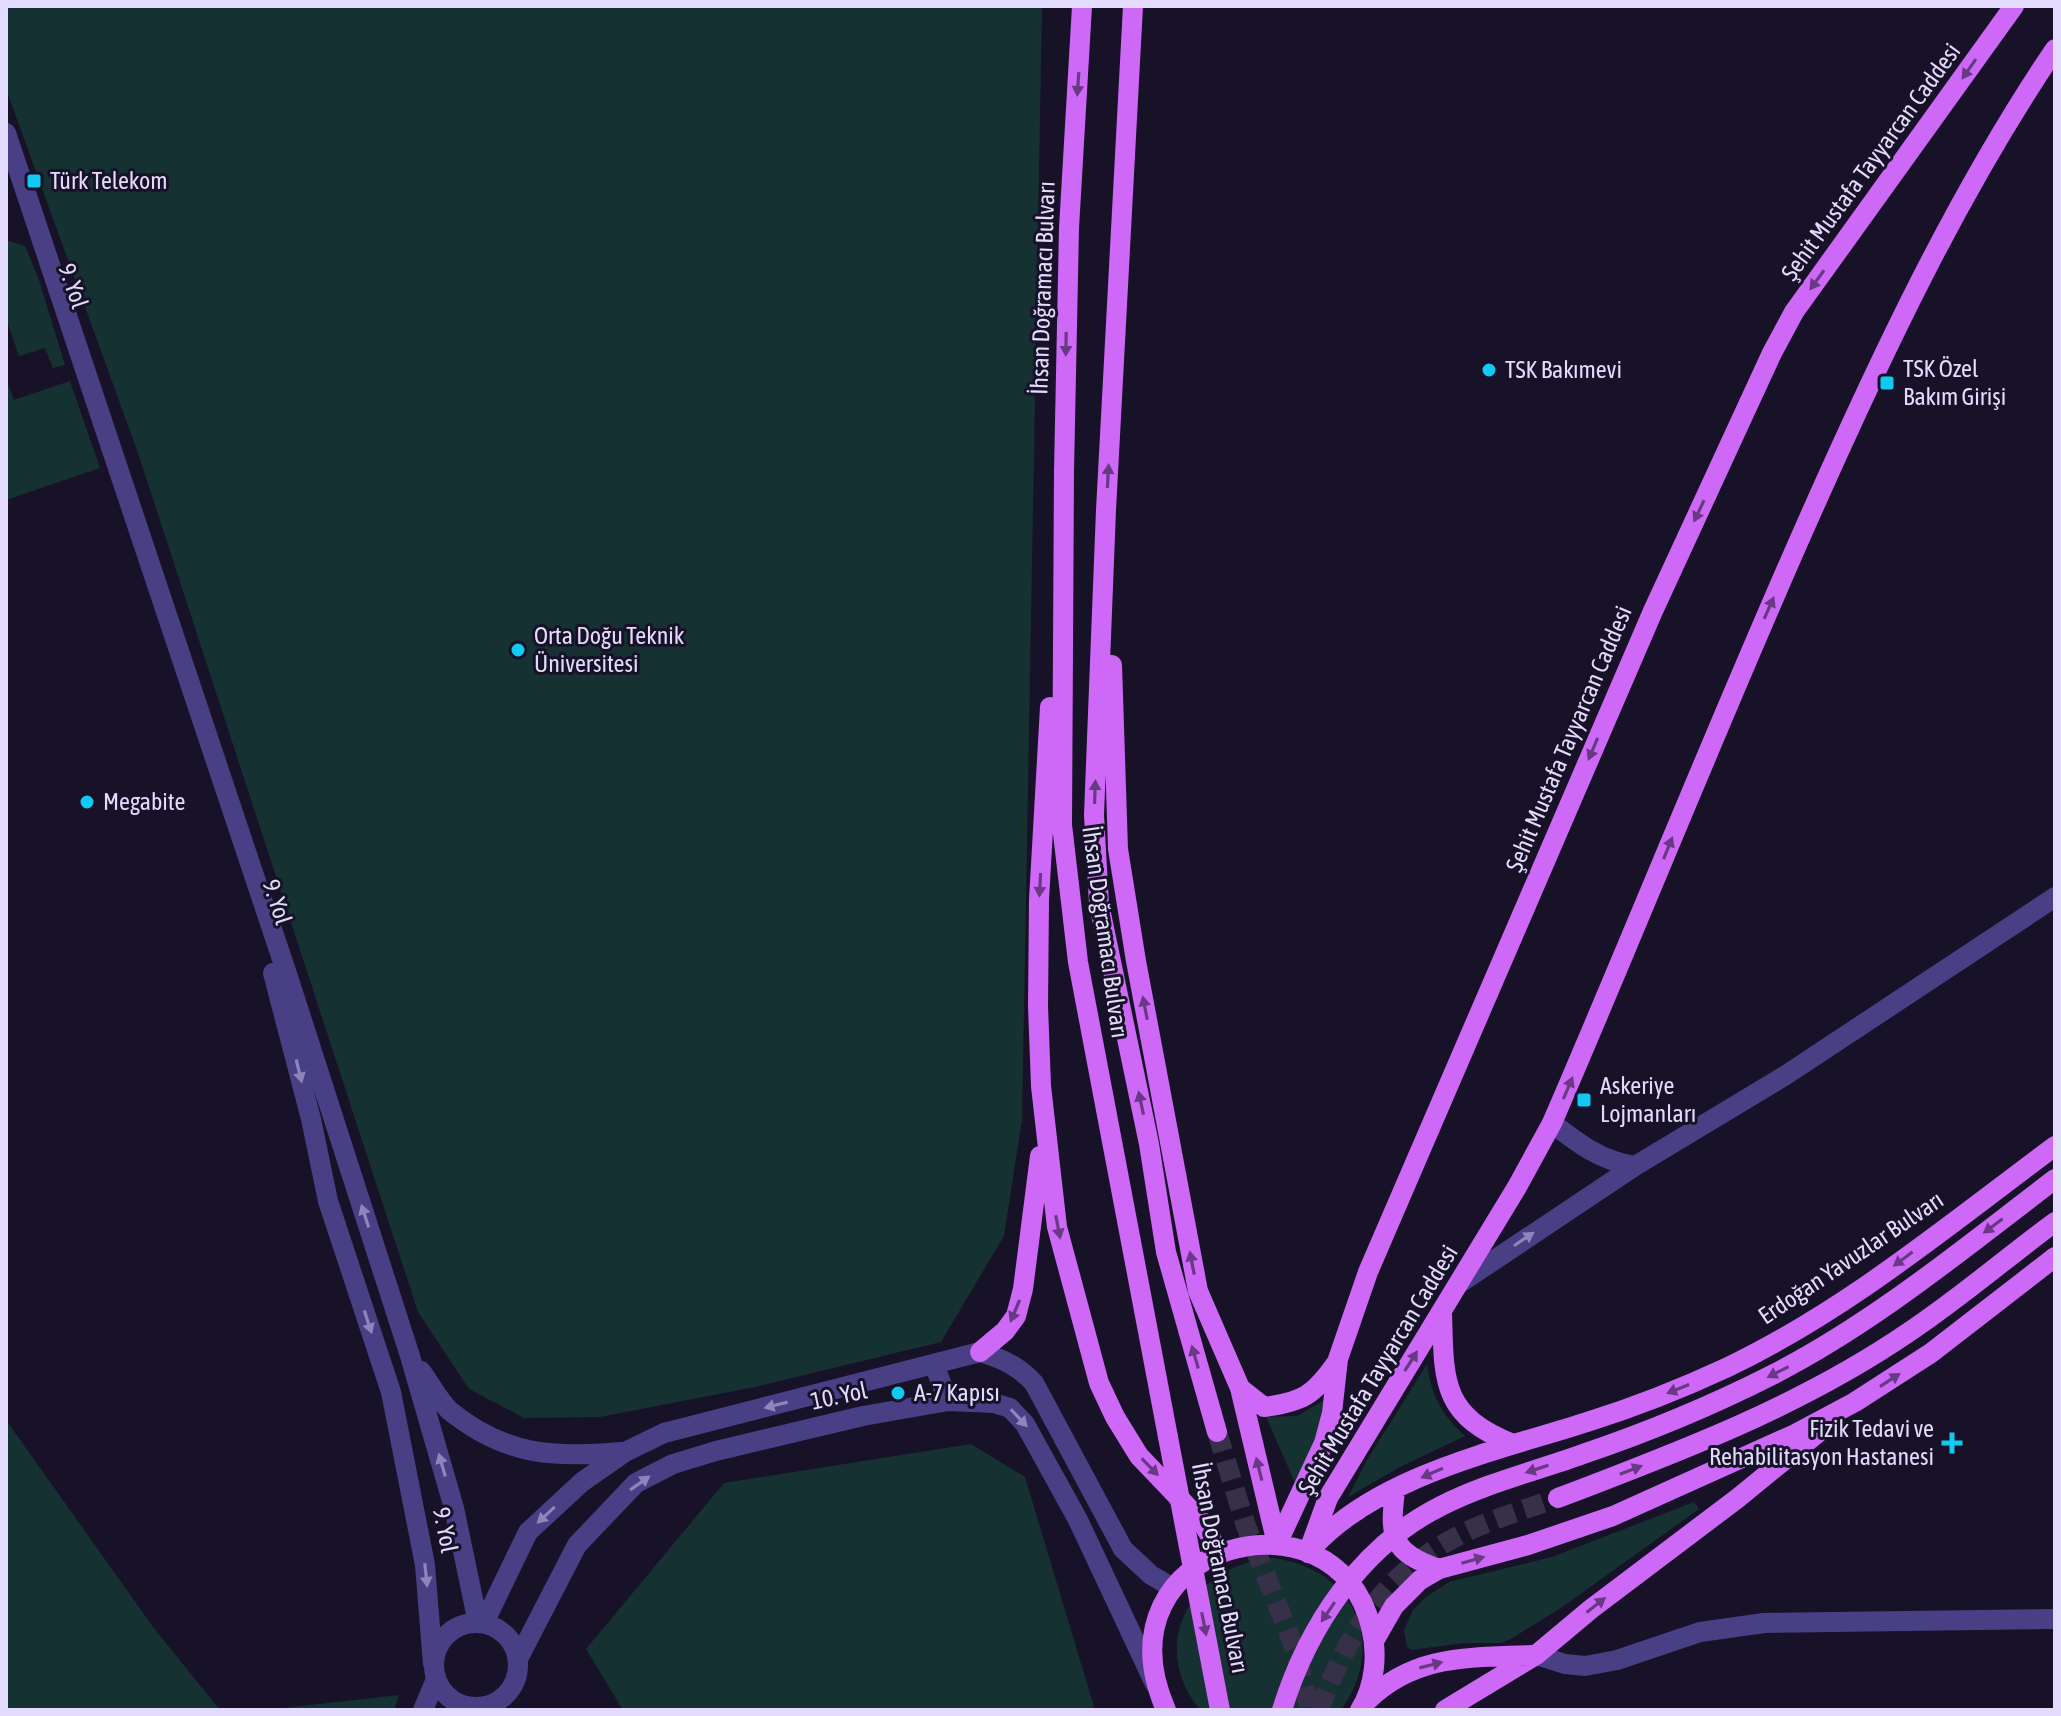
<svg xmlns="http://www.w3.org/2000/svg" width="2061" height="1716" font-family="'Asap Condensed',sans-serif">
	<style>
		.green { fill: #153132 }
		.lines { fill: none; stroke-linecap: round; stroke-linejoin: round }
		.major-tunnel { stroke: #363048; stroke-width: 20; stroke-dasharray: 20 10; stroke-linecap: butt }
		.minor { stroke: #483f85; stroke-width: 20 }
		.major { stroke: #ce68f7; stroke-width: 20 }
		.major-bridge { stroke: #ce68f7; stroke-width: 20 }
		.oneway { fill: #6a3985 }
		.oneway2 { fill: #8d85bb }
		.poi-dot { fill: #11c9f3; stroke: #181228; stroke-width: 3 }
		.labels { text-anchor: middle; stroke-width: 6; stroke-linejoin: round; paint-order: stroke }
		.street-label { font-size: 24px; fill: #e2dbfd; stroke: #181228 }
		.poi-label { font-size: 24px; fill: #e2dbfd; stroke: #181228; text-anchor: start }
	</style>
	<rect width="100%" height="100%" fill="#181228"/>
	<path class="green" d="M6,6H1042L1022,1120L1004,1236L941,1342L755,1387L600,1417L524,1418L469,1389L418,1312L138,453L6,89Z
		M6,240L25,246L38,277L65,365L53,368L45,348L19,356L6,318Z
		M6,378L14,400L70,381L100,468L6,500Z
		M1427,1364C1431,1395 1442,1415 1465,1436L1400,1467L1348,1497L1367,1460Z
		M1326,1399L1318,1431L1296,1485L1266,1417L1297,1416Z
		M6,1420L153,1627L220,1710H6Z
		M971,1444L1025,1477L1095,1710H623L586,1649L724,1483Z
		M1694,1502L1699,1509L1561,1608L1514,1637L1502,1643H1464L1411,1650L1407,1647L1404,1630L1413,1610L1426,1597L1449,1582L1552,1557Z
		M1273,1558C1353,1568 1389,1643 1341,1710H1200C1146,1644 1193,1564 1273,1558Z
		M399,1695L394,1710H265Z"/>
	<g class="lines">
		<path class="major-tunnel" d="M1217,1432L1246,1526L1295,1649L1310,1710
			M1319,1710C1352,1625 1386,1569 1472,1529C1499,1517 1529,1508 1558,1498"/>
		<path class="minor" d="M6,133L289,980L410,1356L454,1508L478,1623
			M273,973L311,1119L328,1201L391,1392L425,1565L433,1664
			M1552,1123C1579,1144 1601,1161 1635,1166
			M1460,1283L1635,1166L1786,1075L2055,897
			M934,1364L948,1401
			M421,1371C430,1383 439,1401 450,1411C506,1456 554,1458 621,1452
			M484,1623L528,1532L582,1482L625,1452L664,1433L980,1352C1003,1359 1018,1366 1034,1383L1123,1549L1151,1575L1173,1588
			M434 1665a42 42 0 1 1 84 0a42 42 0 1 1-84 0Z
			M1536,1655L1565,1664L1585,1666L1617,1660L1700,1632L1764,1623L2055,1619
			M518,1659L577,1545L636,1483L673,1464L716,1451L863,1416L948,1401L994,1403L1010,1408L1025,1424L1078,1520L1155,1684
			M423,1710L436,1679"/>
		<path class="major" d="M1082,6L1069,228L1064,471L1062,825L1078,962L1168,1437
			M1133,6L1106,510L1094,815L1099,904L1149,1144L1166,1252L1217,1432
			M1112,665L1118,849L1136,961L1198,1291L1240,1388L1264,1407C1303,1402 1314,1395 1337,1362
			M1050,707L1039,900L1038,1006L1041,1086L1057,1227L1099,1383L1115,1417L1139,1456L1201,1521L1211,1537L1216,1554
			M1442,1312C1444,1382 1441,1415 1513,1444
			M980,1352L1005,1331L1016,1316L1023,1289L1040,1156
			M1240,1388L1277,1544
			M1395,1491C1389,1538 1392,1552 1439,1569
			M1558,1498C1679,1452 1801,1406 1909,1332C1960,1298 2006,1258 2055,1222
			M1277,1544L1324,1443L1332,1413L1338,1359L1368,1272L1653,611L1772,353L1794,312L2014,6
			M1313,1547C1380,1475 1497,1451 1587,1422C1635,1407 1683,1388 1728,1367C1847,1310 1950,1224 2055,1146
			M1308,1553L1328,1498L1517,1187L1552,1123C1639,922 1720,718 1809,518C1880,358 1957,194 2055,49
			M1374,1641L1394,1606L1420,1580L1439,1569L1528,1545L1613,1516L1795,1434L1855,1402L1931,1353L2055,1257
			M1368,1700C1416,1654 1469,1658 1532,1655
			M1166,1710C1093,1542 1336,1481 1371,1627C1378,1654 1375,1686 1360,1710
			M1445,1710L1536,1655L1591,1609L1738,1498L1820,1431"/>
		<path class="major-bridge" d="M1168,1437L1220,1710
			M1282,1710C1308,1626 1361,1546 1441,1506C1486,1483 1536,1471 1583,1454C1648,1432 1711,1406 1772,1375C1874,1323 1964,1248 2055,1179"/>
	</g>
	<defs><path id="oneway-solid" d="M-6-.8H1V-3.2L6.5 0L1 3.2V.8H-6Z" transform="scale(2)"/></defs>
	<g class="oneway">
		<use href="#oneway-solid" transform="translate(1969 69) rotate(125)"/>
		<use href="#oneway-solid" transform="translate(1078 84) rotate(94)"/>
		<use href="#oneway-solid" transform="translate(1817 280) rotate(126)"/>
		<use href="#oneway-solid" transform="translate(1066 344) rotate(91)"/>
		<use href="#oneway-solid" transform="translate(1108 476) rotate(-87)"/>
		<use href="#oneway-solid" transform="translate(1699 511) rotate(115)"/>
		<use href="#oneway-solid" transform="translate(1769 608) rotate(-66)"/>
		<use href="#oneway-solid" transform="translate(1593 749) rotate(113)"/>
		<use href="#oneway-solid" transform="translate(1095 792) rotate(-88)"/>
		<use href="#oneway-solid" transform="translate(1668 848) rotate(-68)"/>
		<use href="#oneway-solid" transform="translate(1040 885) rotate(93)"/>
		<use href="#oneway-solid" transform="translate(1145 1008) rotate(-101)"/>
		<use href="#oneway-solid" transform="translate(1568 1088) rotate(-67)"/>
		<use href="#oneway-solid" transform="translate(1141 1103) rotate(-102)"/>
		<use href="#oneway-solid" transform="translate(1993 1226) rotate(143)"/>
		<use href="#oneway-solid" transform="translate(1058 1227) rotate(79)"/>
		<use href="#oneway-solid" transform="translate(1903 1259) rotate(143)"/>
		<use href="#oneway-solid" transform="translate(1192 1263) rotate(-101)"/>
		<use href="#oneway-solid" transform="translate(1015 1311) rotate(113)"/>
		<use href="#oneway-solid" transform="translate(1195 1357) rotate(-106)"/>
		<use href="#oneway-solid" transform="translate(1411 1361) rotate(-58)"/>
		<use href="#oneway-solid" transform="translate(1778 1372) rotate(153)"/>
		<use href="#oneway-solid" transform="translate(1890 1380) rotate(-33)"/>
		<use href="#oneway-solid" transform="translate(1678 1389) rotate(158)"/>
		<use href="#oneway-solid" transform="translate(1150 1467) rotate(46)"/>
		<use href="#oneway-solid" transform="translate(1259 1469) rotate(-104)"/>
		<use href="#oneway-solid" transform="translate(1537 1469) rotate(162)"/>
		<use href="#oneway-solid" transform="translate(1631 1470) rotate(-21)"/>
		<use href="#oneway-solid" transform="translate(1432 1473) rotate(156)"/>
		<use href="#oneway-solid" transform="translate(1473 1560) rotate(-16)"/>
		<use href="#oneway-solid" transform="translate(1596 1605) rotate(-38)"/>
		<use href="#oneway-solid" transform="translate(1328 1612) rotate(124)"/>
		<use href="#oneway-solid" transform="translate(1204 1624) rotate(79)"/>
		<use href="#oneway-solid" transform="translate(1431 1665) rotate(-14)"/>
	</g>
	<g class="oneway2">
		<use href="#oneway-solid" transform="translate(299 1071) rotate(76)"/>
		<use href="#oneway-solid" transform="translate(365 1216) rotate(-108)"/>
		<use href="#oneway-solid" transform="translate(1524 1239) rotate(-34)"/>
		<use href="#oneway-solid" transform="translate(368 1322) rotate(72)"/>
		<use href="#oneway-solid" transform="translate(776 1405) rotate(166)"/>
		<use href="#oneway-solid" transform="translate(1019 1418) rotate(47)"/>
		<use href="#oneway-solid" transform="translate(442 1465) rotate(-106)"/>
		<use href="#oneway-solid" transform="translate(640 1483) rotate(-35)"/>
		<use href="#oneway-solid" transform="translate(546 1515) rotate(137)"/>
		<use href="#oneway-solid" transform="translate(426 1575) rotate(84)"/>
	</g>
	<g class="poi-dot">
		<rect x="26" y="173" width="16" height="16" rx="4"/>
		<circle cx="1489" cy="370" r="8"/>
		<rect x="1879" y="375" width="16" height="16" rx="4"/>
		<circle cx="518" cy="650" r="8"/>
		<circle cx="87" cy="802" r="8"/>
		<rect x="1576" y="1092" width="16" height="16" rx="4"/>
		<circle cx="898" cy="1393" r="8"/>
		<path d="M1948 1431h8v8h8v8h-8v8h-8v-8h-8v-8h8z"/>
	</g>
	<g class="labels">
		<g class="street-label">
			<text transform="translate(1871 162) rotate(-54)" y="8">Şehit Mustafa Tayyarcan Caddesi</text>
			<text transform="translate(73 286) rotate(71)" y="8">9. Yol</text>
			<text transform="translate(1043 288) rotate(-88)" y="8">İhsan Doğramacı Bulvarı</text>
			<text transform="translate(1569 739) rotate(-67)" y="8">Şehit Mustafa Tayyarcan Caddesi</text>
			<text transform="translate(277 902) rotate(72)" y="8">9. Yol</text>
			<text transform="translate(1105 932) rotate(82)" y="8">İhsan Doğramacı Bulvarı</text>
			<text transform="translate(1851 1258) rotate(-34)" y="8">Erdoğan Yavuzlar Bulvarı</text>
			<text transform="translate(1378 1370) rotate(-59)" y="8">Şehit Mustafa Tayyarcan Caddesi</text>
			<text transform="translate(839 1396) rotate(-12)" y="8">10. Yol</text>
			<text transform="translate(445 1530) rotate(79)" y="8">9. Yol</text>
			<text transform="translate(1220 1568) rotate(79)" y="8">İhsan Doğramacı Bulvarı</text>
		</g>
		<g class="poi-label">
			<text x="50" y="189">Türk Telekom</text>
			<text x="1903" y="377">TSK Özel<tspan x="1903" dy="28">Bakım Girişi</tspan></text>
			<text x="1505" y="378">TSK Bakımevi</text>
			<text x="534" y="644">Orta Doğu Teknik<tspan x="534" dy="28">Üniversitesi</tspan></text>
			<text x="103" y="810">Megabite</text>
			<text x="1600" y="1094">Askeriye<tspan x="1600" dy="28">Lojmanları</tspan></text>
			<text x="914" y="1401">A-7 Kapısı</text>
			<text x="1934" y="1437" text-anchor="end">Fizik Tedavi ve<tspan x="1934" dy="28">Rehabilitasyon Hastanesi</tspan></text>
		</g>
	</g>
	<rect width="2061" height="1716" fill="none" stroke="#e2dbfd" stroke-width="16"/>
</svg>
